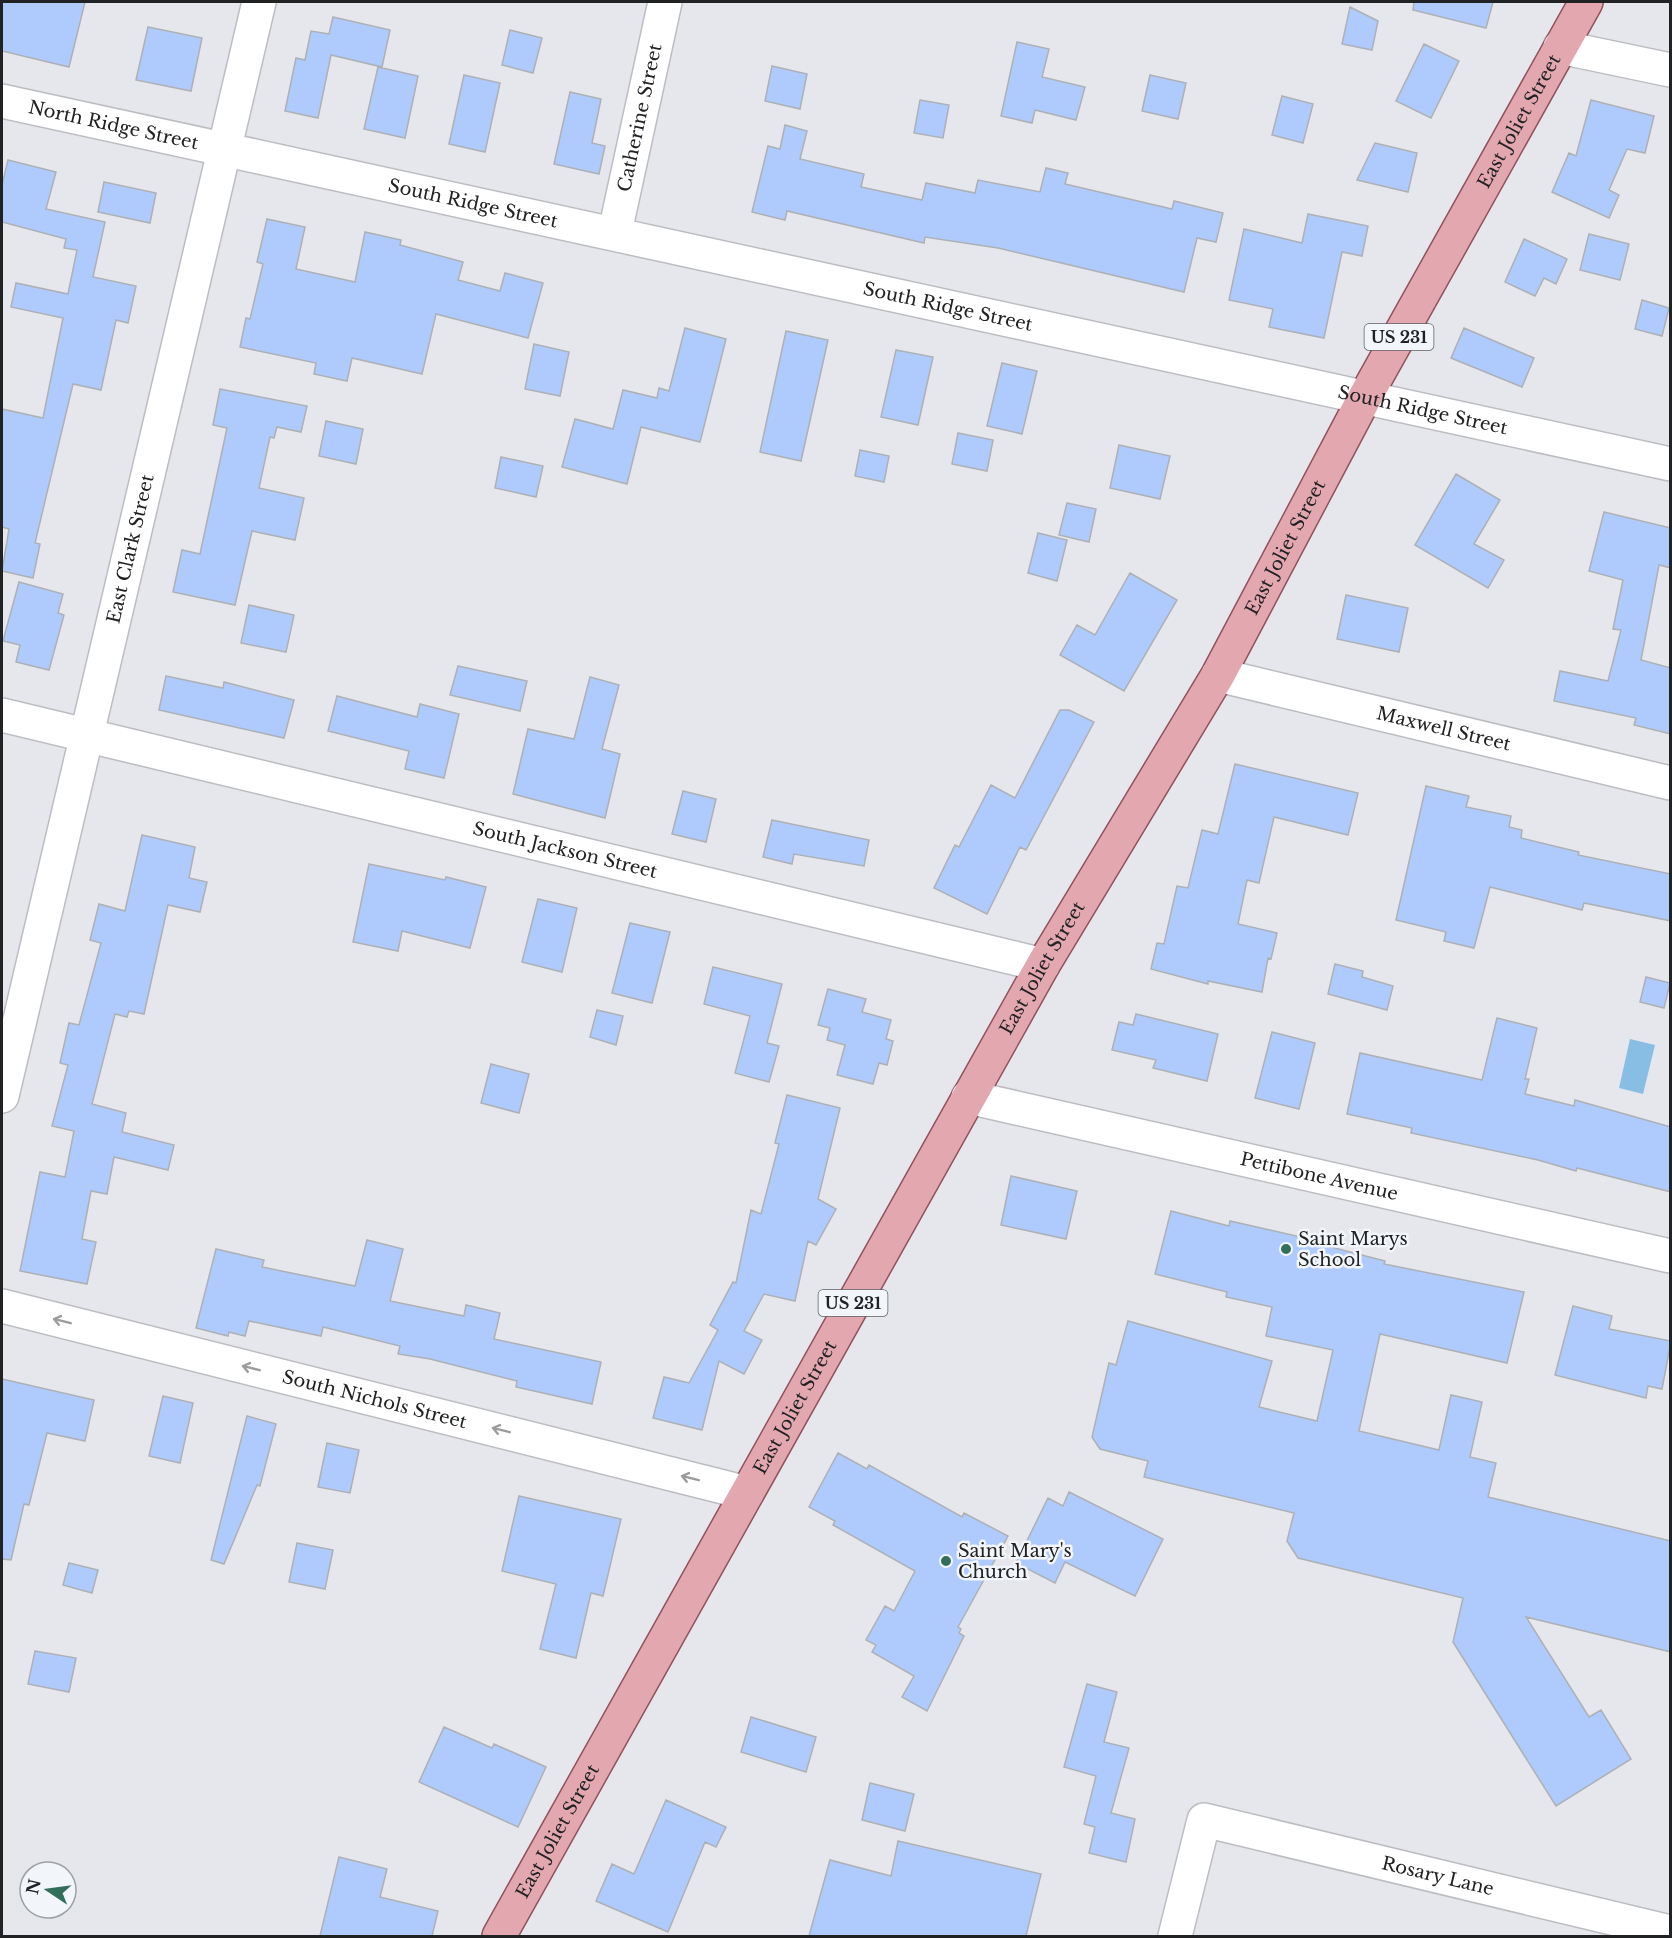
<svg xmlns="http://www.w3.org/2000/svg" width="1672" height="1938" font-family="'Libre Baskerville',serif">
	<style>
		.water { fill: #89bee4 }
		.building { fill: #afcbfe; stroke: #adb0b4; stroke-width: 1.5 }
		.lines { fill: none; stroke-linecap: round; stroke-linejoin: round }
		.street-casing { stroke: #bbbdc1; stroke-width: 36 }
		.primary-casing { stroke: #91525b; stroke-width: 36 }
		.street { stroke: #fff; stroke-width: 33 }
		.primary { stroke: #e2a7af; stroke-width: 33 }
		.oneway { stroke: #9b9c9c }
		.poi-dot { fill: #326f5a; stroke: #f2f5f9; stroke-width: 2 }
		.labels { text-anchor: middle; stroke-width: 5; stroke-linejoin: round; paint-order: stroke }
		.shield { fill: #f2f5f9; stroke: #606164; stroke-width: 1.5 }
		.shield-label { font-size: 16px; font-weight: bold; fill: #212224 }
		.street-label { font-size: 18px; fill: #212224; stroke: #f2f5f9 }
		.poi-label { font-size: 18px; fill: #212224; stroke: #f2f5f9; text-anchor: start }
	</style>
	<rect width="100%" height="100%" fill="#e5e7ec"/>
	<path class="water" d="M1630,1039L1655,1045L1643,1094L1619,1088Z"/>
	<path class="building" d="M2,2H85L69,67L2,51Z
		M1414,2H1493L1486,28L1413,10Z
		M1350,7L1378,21L1372,50L1342,44Z
		M333,17L390,30L382,67L331,55L318,118L285,111L296,58L305,60L311,31L329,34Z
		M148,27L202,38L191,91L136,80Z
		M510,30L542,38L533,73L502,65Z
		M1017,42L1049,49L1042,77L1085,87L1076,120L1035,110L1032,123L1001,116Z
		M1424,44L1459,61L1431,118L1396,101Z
		M772,66L807,74L800,109L765,101Z
		M378,67L418,76L405,138L364,129Z
		M464,75L500,83L485,152L449,144Z
		M1150,75L1186,83L1178,119L1142,111Z
		M570,92L601,99L592,143L605,146L599,174L554,164Z
		M1282,96L1313,104L1303,143L1272,135Z
		M920,100L949,105L943,138L914,133Z
		M1591,100L1654,116L1645,153L1627,149L1609,190L1619,195L1609,218L1552,192L1569,153L1576,156Z
		M785,125L807,131L800,159L864,174L861,187L922,200L926,183L975,193L978,180L1040,192L1046,168L1068,173L1065,184L1172,209L1174,201L1223,213L1216,242L1197,238L1184,292L998,248L925,237L924,243L787,211L785,220L752,212L768,146L780,149Z
		M1375,143L1417,153L1408,192L1357,180Z
		M8,160L56,172L46,209L105,222L93,277L136,286L128,323L116,320L101,390L73,384L35,543L40,544L33,578L2,571L9,529L2,527V409L43,418L63,318L11,307L16,283L68,294L77,250L64,248L66,239L2,222V185Z
		M104,182L156,193L150,223L98,212Z
		M1308,214L1368,226L1362,256L1342,252L1324,338L1269,327L1273,309L1229,300L1244,229L1302,243Z
		M267,219L305,227L296,269L355,282L365,232L401,240L400,245L463,262L458,280L500,291L505,273L543,283L528,338L436,314L422,374L352,358L347,381L314,374L316,363L240,347L246,318L250,319L263,264L257,262Z
		M1589,234L1629,244L1620,280L1580,270Z
		M1524,239L1567,259L1556,284L1544,278L1535,296L1505,282Z
		M1642,300L1669,308L1662,336L1635,329Z
		M685,328L726,339L700,442L641,427L627,484L562,467L575,419L613,429L623,390L657,398L659,388L669,391Z
		M1464,328L1534,358L1522,387L1451,358Z
		M786,331L828,340L801,461L760,452Z
		M534,344L569,352L560,396L525,389Z
		M896,350L933,357L918,425L881,417Z
		M1002,363L1037,371L1022,434L987,426Z
		M220,389L307,406L301,432L277,427L274,438L270,437L259,488L304,498L295,540L252,531L235,605L173,592L182,550L200,554L227,428L213,425Z
		M326,421L363,429L356,464L319,456Z
		M958,433L993,440L987,471L952,464Z
		M1119,445L1170,456L1160,499L1110,488Z
		M860,450L889,456L884,482L855,476Z
		M501,457L543,466L536,497L495,488Z
		M1456,474L1500,500L1474,544L1504,560L1488,588L1415,545Z
		M1067,503L1096,509L1089,542L1059,535Z
		M1604,512L1671,528V568L1659,565L1641,660L1671,668V734L1634,725L1636,718L1554,701L1560,671L1608,681L1621,630L1613,629L1623,580L1589,571Z
		M1038,533L1067,540L1057,581L1028,573Z
		M1130,573L1177,600L1124,691L1060,655L1077,625L1095,635Z
		M19,582L63,594L58,613L64,615L49,670L16,662L20,645L3,641Z
		M1346,595L1408,608L1399,652L1337,639Z
		M249,605L294,615L286,652L241,643Z
		M458,666L527,681L520,711L450,695Z
		M166,676L223,688L224,682L294,700L284,738L159,710Z
		M590,677L619,685L602,749L620,754L605,818L513,794L528,729L574,739Z
		M337,696L417,717L420,704L459,714L444,778L405,769L409,751L328,731Z
		M1060,710H1069L1094,722L1026,850L1020,847L987,914L934,888L955,845L959,847L991,785L1015,798Z
		M1235,764L1358,793L1348,835L1274,817L1259,883L1247,880L1238,924L1277,933L1271,959L1268,958L1262,992L1208,981V984L1151,969L1157,943L1164,944L1177,886L1188,888L1202,830L1218,834Z
		M1426,786L1469,796L1466,807L1511,816L1509,827L1522,830L1521,838L1579,852L1578,855L1671,874V921L1584,903L1582,910L1490,887L1474,948L1444,941L1446,932L1396,920Z
		M683,791L716,799L706,842L672,834Z
		M772,820L869,840L864,866L794,854L792,864L763,857Z
		M142,835L195,847L189,878L207,882L200,912L168,905L144,1014L129,1011L127,1017L115,1014L92,1104L126,1113L122,1132L174,1145L168,1170L114,1157L107,1194L91,1191L82,1239L96,1242L87,1284L20,1271L40,1172L65,1177L74,1131L52,1126L68,1065L60,1063L69,1023L79,1025L101,943L90,940L99,904L125,911Z
		M369,864L445,880L446,877L486,887L470,948L402,931L398,951L353,942Z
		M538,899L577,908L562,972L522,962Z
		M630,923L670,932L652,1003L612,993Z
		M1335,964L1363,971L1362,977L1393,986L1387,1010L1328,994Z
		M713,967L782,984L767,1043L779,1046L769,1082L735,1073L750,1016L704,1004Z
		M1646,977L1670,983L1664,1008L1640,1002Z
		M828,989L866,999L862,1012L891,1020L886,1039L893,1041L887,1065L879,1063L873,1084L837,1075L845,1045L827,1040L830,1028L818,1025Z
		M597,1010L623,1016L616,1045L590,1037Z
		M1136,1014L1218,1034L1207,1081L1153,1068L1156,1060L1112,1050L1119,1022L1133,1025Z
		M1497,1018L1537,1028L1525,1079H1529L1525,1094L1574,1106L1575,1100L1671,1127V1192L1577,1168L1576,1171L1538,1160L1411,1133L1412,1128L1347,1114L1360,1053L1482,1080Z
		M1272,1032L1315,1043L1299,1109L1255,1098Z
		M491,1064L529,1074L519,1113L481,1103Z
		M787,1095L840,1108L818,1199L836,1209L816,1245L808,1241L795,1301L764,1294L744,1331L762,1340L744,1374L719,1361L702,1430L653,1418L664,1377L689,1383L718,1330L710,1325L733,1282L736,1283L751,1210L761,1214L779,1144L775,1143Z
		M1011,1176L1077,1191L1066,1239L1001,1225Z
		M1171,1211L1229,1226L1230,1221L1323,1242V1245L1385,1261L1384,1264L1524,1292L1507,1363L1380,1334L1359,1431L1439,1450L1451,1395L1482,1402L1470,1457L1496,1463L1488,1497L1671,1541V1652L1526,1617L1589,1717L1601,1710L1631,1759L1556,1806L1453,1642L1463,1598L1298,1558L1287,1541L1294,1513L1144,1477L1148,1461L1100,1449L1092,1437L1109,1363L1116,1365L1128,1321L1272,1361L1259,1407L1317,1421L1333,1350L1266,1336L1272,1307L1226,1297L1227,1292L1155,1274Z
		M367,1240L403,1249L390,1301L464,1316L466,1305L500,1313L494,1339L601,1362L592,1404L516,1387L517,1381L430,1359L398,1354L400,1346L323,1327L321,1336L249,1321L245,1336L229,1332L228,1336L196,1328L216,1249L264,1260L262,1267L355,1286Z
		M1573,1306L1612,1316L1609,1329L1671,1341L1662,1389L1648,1386L1646,1398L1555,1375Z
		M2,1379L94,1400L85,1441L47,1433L29,1505L24,1504L11,1560L2,1559Z
		M163,1396L193,1403L180,1463L149,1456Z
		M247,1416L276,1424L260,1486L257,1485L224,1564L211,1560Z
		M327,1443L359,1450L350,1493L318,1487Z
		M838,1453L867,1469L869,1465L962,1517L964,1513L1008,1536L958,1627L961,1629L959,1633L964,1636L927,1711L902,1697L914,1676L872,1652L876,1645L866,1640L885,1606L894,1611L915,1571L833,1525L835,1521L809,1507Z
		M1069,1492L1163,1539L1135,1596L1065,1562L1055,1583L1016,1563L1048,1498L1063,1506Z
		M519,1496L621,1519L603,1596L591,1593L576,1658L540,1649L556,1584L502,1571Z
		M297,1543L333,1550L325,1589L289,1582Z
		M69,1563L98,1570L92,1593L63,1585Z
		M35,1651L76,1658L69,1692L28,1684Z
		M1087,1684L1117,1692L1104,1742L1129,1748L1111,1813L1135,1819L1126,1862L1089,1853L1095,1827L1084,1824L1096,1776L1064,1767Z
		M751,1717L816,1737L806,1772L741,1752Z
		M444,1727L492,1748L494,1744L546,1767L518,1827L419,1782Z
		M870,1783L914,1794L905,1831L862,1820Z
		M666,1800L726,1827L716,1847L705,1842L668,1932L596,1901L612,1864L634,1874Z
		M898,1841L1041,1874L1026,1936H809L830,1860L891,1876Z
		M339,1857L387,1869L380,1897L438,1911L432,1936H320Z"/>
	<g class="lines">
		<g class="street-casing">
			<g id="street">
				<path d="M1560,47L1670,70"/>
				<path id="s1" d="M2,101L1670,464"/>
				<path id="s2" d="M615,232L665,2"/>
				<path id="s3" d="M1218,675L1670,783"/>
				<path id="s4" d="M2,715L1043,965"/>
				<path id="s5" d="M2,1096L259,2"/>
				<path id="s6" d="M968,1097L1670,1256"/>
				<path id="s7" d="M2,1306L747,1493"/>
				<path id="s8" d="M1175,1936L1204,1820L1670,1932"/>
			</g>
		</g>
		<g class="primary-casing">
			<g id="primary">
				<path id="s9" d="M499,1936L1043,965L1218,675L1365,397L1586,2"/>
			</g>
		</g>
		<use href="#street" class="street"/>
		<use href="#primary" class="primary"/>
	</g>
	<defs><path id="oneway-shaft" d="M-6 0H5M1.5-3L5.5 0L1.5 3" fill="none" stroke-width="1.6" stroke-linecap="round" stroke-linejoin="round" transform="scale(1.5)"/></defs>
	<g class="oneway">
		<use href="#oneway-shaft" transform="translate(62 1321) rotate(-166)"/>
		<use href="#oneway-shaft" transform="translate(251 1368) rotate(-166)"/>
		<use href="#oneway-shaft" transform="translate(501 1430) rotate(-166)"/>
		<use href="#oneway-shaft" transform="translate(690 1478) rotate(-166)"/>
	</g>
	<g class="poi-dot">
		<circle cx="1286" cy="1249" r="6"/>
		<circle cx="946" cy="1561" r="6"/>
	</g>
	<g class="labels">
		<g class="shield">
			<rect x="1364.5" y="324" width="69" height="26" rx="4.5"/>
			<rect x="818.5" y="1290" width="69" height="26" rx="4.5"/>
		</g>
		<g class="shield-label">
			<text x="1399" y="343">US 231</text>
			<text x="853" y="1309">US 231</text>
		</g>
		<g class="street-label">
			<text dy="6" stroke="none"><textPath href="#s2" startOffset="117">Catherine Street</textPath></text>
			<text dy="6" stroke="none"><textPath href="#s9" startOffset="2082">East Joliet Street</textPath></text>
			<text dy="6" stroke="none"><textPath href="#s1" startOffset="114">North Ridge Street</textPath></text>
			<text dy="6" stroke="none"><textPath href="#s1" startOffset="482">South Ridge Street</textPath></text>
			<text dy="6" stroke="none"><textPath href="#s1" startOffset="968">South Ridge Street</textPath></text>
			<text dy="6" stroke="none"><textPath href="#s1" startOffset="1454">South Ridge Street</textPath></text>
			<text dy="6" stroke="none"><textPath href="#s9" startOffset="1596">East Joliet Street</textPath></text>
			<text dy="6" stroke="none"><textPath href="#s5" startOffset="562">East Clark Street</textPath></text>
			<text dy="6" stroke="none"><textPath href="#s3" startOffset="232">Maxwell Street</textPath></text>
			<text dy="6" stroke="none"><textPath href="#s4" startOffset="579">South Jackson Street</textPath></text>
			<text dy="6" stroke="none"><textPath href="#s9" startOffset="1110">East Joliet Street</textPath></text>
			<text dy="6" stroke="none"><textPath href="#s6" startOffset="360">Pettibone Avenue</textPath></text>
			<text dy="6" stroke="none"><textPath href="#s7" startOffset="384">South Nichols Street</textPath></text>
			<text dy="6" stroke="none"><textPath href="#s9" startOffset="606">East Joliet Street</textPath></text>
			<text dy="6" stroke="none"><textPath href="#s9" startOffset="120">East Joliet Street</textPath></text>
			<text dy="6" stroke="none"><textPath href="#s8" startOffset="360">Rosary Lane</textPath></text>
		</g>
		<g class="poi-label">
			<text x="1298" y="1245">Saint Marys<tspan x="1298" dy="21">School</tspan></text>
			<text x="958" y="1557">Saint Mary's<tspan x="958" dy="21">Church</tspan></text>
		</g>
	</g>
	<rect width="1672" height="1938" fill="none" stroke="#212224" stroke-width="6"/>
	<g transform="translate(48 1890) rotate(283)"><circle r="28" fill="#f2f5f9" stroke="#9ea1a4" stroke-width="1.5"/>
	<path d="M0-4.5L10 22L0 15L-10 22Z" fill="#326f5a"/>
	<text y="-9" font-size="16" font-weight="bold" text-anchor="middle" fill="#212224">N</text>
	</g>
</svg>
